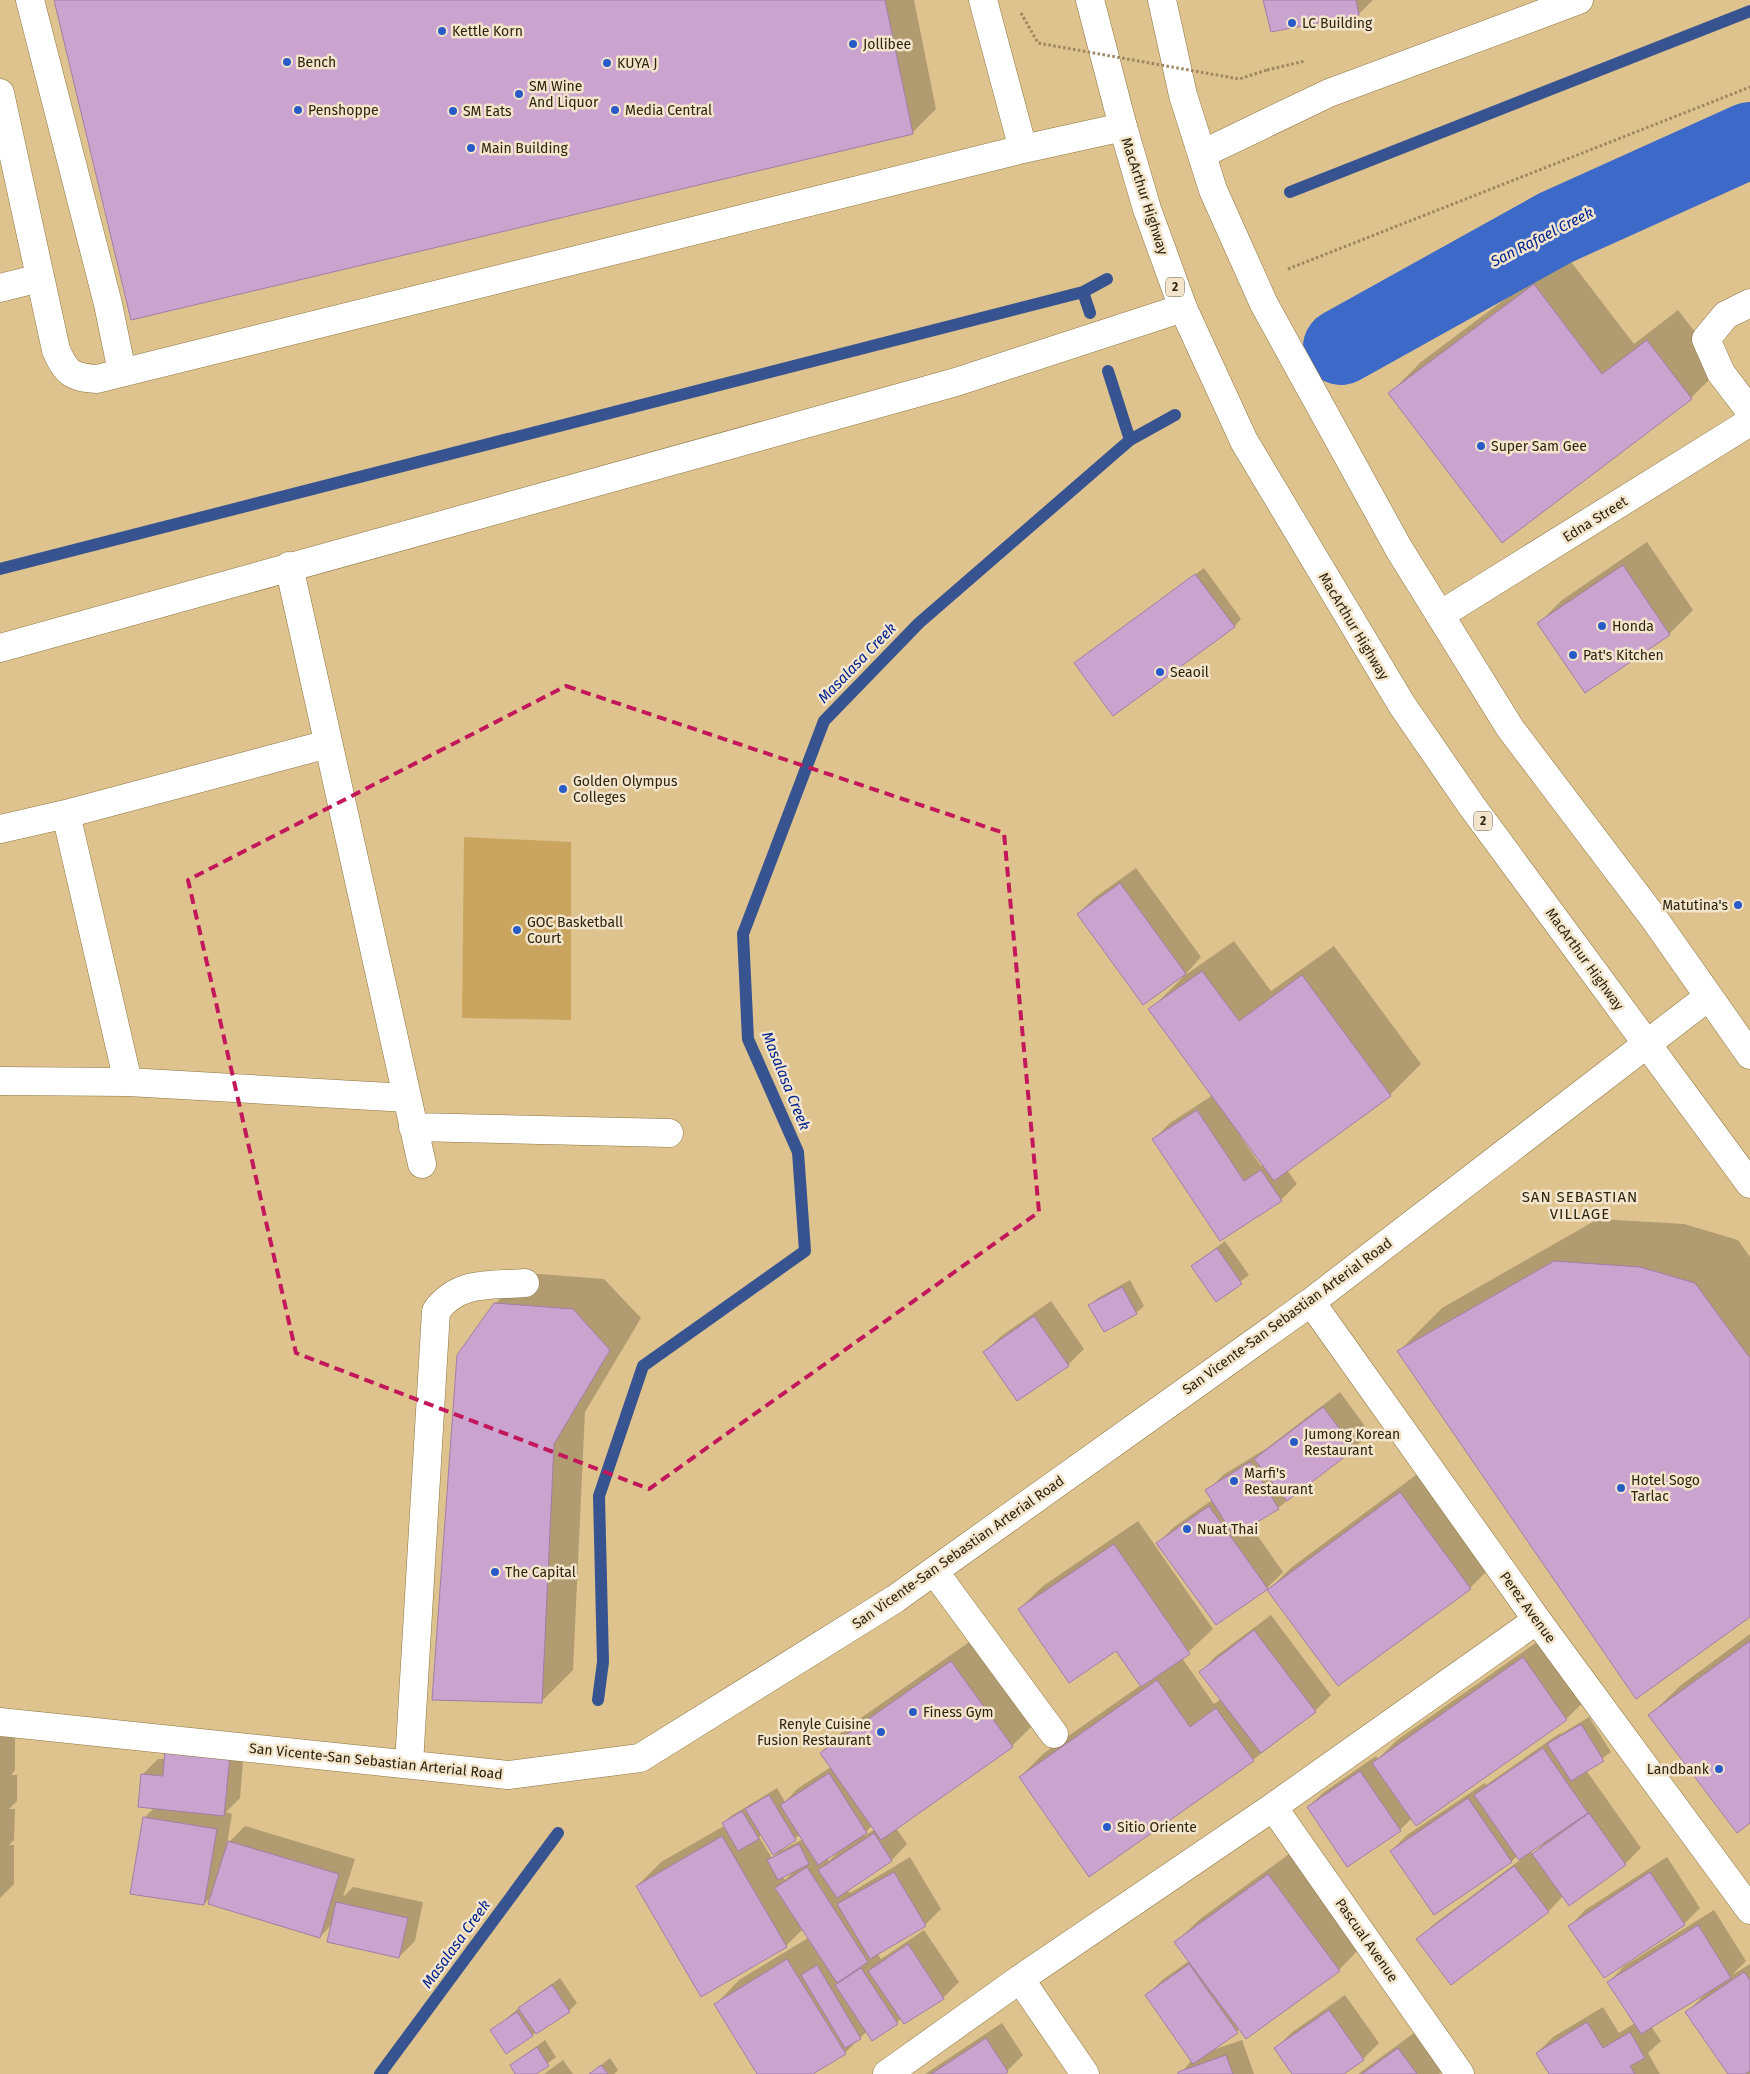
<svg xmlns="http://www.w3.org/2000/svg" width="1750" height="2074" font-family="'Fira Sans',sans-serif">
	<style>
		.green { fill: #c9a55f }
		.shadow { fill: #0003; fill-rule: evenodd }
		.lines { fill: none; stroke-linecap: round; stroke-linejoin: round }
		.stream { stroke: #385490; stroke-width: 12 }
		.river { stroke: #3d69c8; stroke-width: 76 }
		.building { fill: #cba3cf; stroke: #a37da7 }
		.minor-casing { stroke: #8d7441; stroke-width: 29 }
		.highway-casing { stroke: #8d7441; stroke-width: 29 }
		.path { stroke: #9b865d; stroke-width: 3; stroke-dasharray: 2.5 2.5; stroke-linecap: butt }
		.minor { stroke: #fff; stroke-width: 28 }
		.highway { stroke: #fff; stroke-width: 28 }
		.path-bridge { stroke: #9b865d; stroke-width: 3; stroke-dasharray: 2.5 2.5; stroke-linecap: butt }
		.marked { fill: none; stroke: #c2185b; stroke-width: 4; stroke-dasharray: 10 6; stroke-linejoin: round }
		.poi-dot { fill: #285ac8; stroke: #f3e5cb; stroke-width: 2 }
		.labels { text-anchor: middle; stroke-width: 5; stroke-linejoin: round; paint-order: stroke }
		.shield { fill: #f3e5cb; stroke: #685d47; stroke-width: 1 }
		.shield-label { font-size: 12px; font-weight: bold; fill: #2d230e }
		.poi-label { font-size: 14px; fill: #2d230e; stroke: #f3e5cb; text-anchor: start }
		.street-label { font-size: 14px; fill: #2d230e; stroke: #f3e5cb }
		.water-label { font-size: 15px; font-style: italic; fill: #002293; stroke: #f3e5cb }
		.neighbourhood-label { font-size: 15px; letter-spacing: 1px; fill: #2d230e; stroke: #f3e5cb }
	</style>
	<rect width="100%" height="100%" fill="#dec38e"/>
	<path class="green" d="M464,837L571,842V1020L462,1018Z"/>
	<path class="shadow" d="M55,0H914L936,109L912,133Z
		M1265,0H1373L1359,14L1272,30Z
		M1565,254L1634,344L1678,310L1722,367L1691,398L1390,393L1421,362Z
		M1647,542L1693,610L1669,634L1585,691L1539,623L1562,600Z
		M1204,568L1241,619L1234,627L1076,663Z
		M1136,868L1201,957L1184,976L1234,941L1271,991L1334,946L1421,1064L1390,1095L1287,1170L1297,1184L1281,1200L1154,1139L1170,1123L1213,1095L1150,1010L1183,977L1078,914L1094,898ZM1243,1136L1264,1164L1261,1166L1241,1137Z
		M1598,1219L1684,1224L1738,1240L1750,1257V1616L1399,1351L1442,1308Z
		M1225,1241L1249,1275L1216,1300L1192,1266Z
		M527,1273L604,1279L641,1318L585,1412L573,1670L542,1701L495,1304Z
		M1130,1280L1144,1306L1136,1313L1090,1305L1098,1298Z
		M1051,1301L1084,1349L1068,1365L984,1353L1000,1337Z
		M1340,1392L1370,1433L1354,1448L1278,1508L1250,1525L1283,1572L1267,1588L1216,1624L1158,1543L1174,1527L1212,1500L1207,1491L1223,1475L1267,1448Z
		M1424,1469L1494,1564L1470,1588L1338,1685L1268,1590L1292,1567Z
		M1138,1521L1213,1629L1182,1658L1214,1704L1221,1699L1201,1672L1216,1656L1271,1615L1331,1695L1315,1711L1253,1760L1020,1777L1044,1753L1141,1685L1116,1649L1019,1609L1043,1586Z
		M1750,1634V1821L1650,1715L1681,1685Z
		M1547,1635L1590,1696L1566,1719L1412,1818L1400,1830L1347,1866L1308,1807L1324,1792L1376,1756L1378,1759L1397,1740Z
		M975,1638L1036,1722L1012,1746L896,1828L907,1844L892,1860L847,1890L850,1893L910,1857L941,1909L925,1925L877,1953L881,1959L924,1930L959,1982L943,1998L901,2018L897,2023L867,2031L845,2053L810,2074H759L716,2004L739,1980L808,1938L803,1929L786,1946L637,1886L661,1862L724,1826L723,1824L731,1816L777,1788L785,1802L797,1789L831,1767L821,1753L845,1729ZM873,1825L875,1829L864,1836L863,1835ZM762,1834L779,1851L772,1858L759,1837ZM800,1835L803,1839L782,1850L781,1848ZM840,1850L829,1861L827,1857ZM793,1872L785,1880L783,1877Z
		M1589,1717L1611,1752L1586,1770L1641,1848L1625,1864L1563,1896L1549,1911L1452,1984L1418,1940L1434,1924L1520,1860L1517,1856L1512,1861L1391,1851L1407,1835L1485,1783L1486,1785L1560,1733L1561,1734ZM1545,1842L1533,1854L1531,1851Z
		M0,1737H15V1770L11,1775H17V1801L9,1809H15L14,1840L9,1845H14V1884L0,1898Z
		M245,1739L240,1798L226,1812L232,1814L227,1844L245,1826L355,1859L343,1897L353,1887L423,1902L415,1941L399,1957L332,1924L320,1937L213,1895L204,1904L144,1818L154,1808L142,1775L158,1759H165Z
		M1292,1852L1362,1946L1339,1970L1240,2029L1210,2051L1242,2040L1254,2074H1180L1192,2060L1146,1996L1162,1980L1189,1961L1176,1942L1200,1919Z
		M1667,1857L1700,1908L1684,1924L1604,1977L1570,1926L1585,1910Z
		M1714,1910L1746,1961L1732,1975L1750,1964V2074H1729L1687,2012L1706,1993L1651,2026L1661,2041L1648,2053L1660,2074H1550L1537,2053L1553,2037L1603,2007L1619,2033L1635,2023L1609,1982L1624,1966Z
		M560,1978L577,2003L569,2011L532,2035L492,2030L528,2001Z
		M1345,1995L1379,2043L1363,2059L1342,2074H1293L1275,2049L1291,2033Z
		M1002,2023L1023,2055L1007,2071L1003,2074H925Z
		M1414,2033L1442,2071L1439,2074H1358Z
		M545,2040L556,2057L534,2074H517L511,2065Z
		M610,2058L618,2070L614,2074H590Z
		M563,2060L573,2074H544Z"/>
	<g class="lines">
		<path class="stream" d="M1290,192L1750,11
			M1083,292L1090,313
			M1108,371L1130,440
			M0,569L1083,292L1107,279
			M598,1700L603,1662L599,1496L643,1366L805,1251L798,1152L748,1039L743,934L824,721L919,623L1130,440L1175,415
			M380,2074L558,1833"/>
		<path class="river" d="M1341,347L1555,228L1750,140"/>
	</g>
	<path class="building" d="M54,0H885L913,134L131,320Z
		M1263,0H1356L1359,15L1271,32Z
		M1534,284L1602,374L1647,340L1692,399L1502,543L1388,393Z
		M1623,565L1670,635L1585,693L1537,623Z
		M1195,574L1235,627L1113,716L1074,663Z
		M1120,883L1186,974L1143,1005L1077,914Z
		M1202,971L1239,1021L1302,975L1391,1096L1274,1181L1148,1009Z
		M1197,1110L1244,1181L1261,1170L1282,1201L1220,1241L1152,1139Z
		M1217,1248L1242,1284L1216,1302L1191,1266Z
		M1554,1261L1640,1267L1695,1283L1750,1358V1617L1636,1699L1397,1351Z
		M1122,1287L1137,1314L1104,1332L1088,1305Z
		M494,1303L573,1309L610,1350L554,1444L542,1703L432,1700L457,1355Z
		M1034,1316L1069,1366L1017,1401L983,1352Z
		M1323,1407L1355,1449L1287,1501L1254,1459Z
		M1250,1462L1279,1509L1234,1536L1205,1490Z
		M1400,1492L1471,1589L1338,1686L1267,1590Z
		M1209,1506L1268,1589L1216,1625L1156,1543Z
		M1114,1544L1190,1654L1141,1687L1116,1651L1069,1683L1018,1609Z
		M1254,1630L1316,1712L1261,1753L1199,1672Z
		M1750,1641V1823L1737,1833L1648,1715Z
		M1523,1657L1567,1720L1416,1826L1372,1763Z
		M951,1661L1013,1747L881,1840L820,1753Z
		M1157,1680L1190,1727L1216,1708L1254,1761L1089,1877L1019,1777Z
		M1581,1724L1604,1761L1571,1781L1547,1744Z
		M1543,1748L1588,1813L1519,1860L1474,1795Z
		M165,1749L230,1755L224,1816L138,1807L141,1774L163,1776Z
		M1360,1771L1401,1831L1347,1867L1307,1807Z
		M829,1773L867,1833L818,1865L780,1805Z
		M769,1795L796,1840L773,1855L745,1809Z
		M1468,1798L1512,1862L1434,1915L1390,1851Z
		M742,1811L759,1839L738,1851L722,1823Z
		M1589,1813L1626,1865L1569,1906L1532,1854Z
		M143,1817L217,1829L204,1905L130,1894Z
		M874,1833L892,1861L837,1898L818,1870Z
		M722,1836L787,1947L701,1997L636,1886Z
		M228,1841L339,1874L320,1938L208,1904Z
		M799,1844L809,1864L778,1880L767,1860Z
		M1514,1866L1549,1912L1451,1985L1416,1939Z
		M807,1867L868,1962L837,1983L775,1888Z
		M894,1872L926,1926L870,1959L837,1904Z
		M1650,1872L1685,1925L1604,1978L1568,1926Z
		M1268,1874L1340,1971L1246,2039L1174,1942Z
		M336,1902L408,1918L399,1958L327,1942Z
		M1698,1925L1731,1978L1641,2034L1607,1982Z
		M908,1944L944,1999L904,2024L868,1971Z
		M787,1959L846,2054L813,2074H757L714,2004Z
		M1189,1964L1238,2033L1193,2064L1145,1995Z
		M817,1965L861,2039L845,2048L801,1975Z
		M861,1968L898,2024L872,2041L835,1985Z
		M1744,1972L1750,1980V2071L1745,2074H1728L1685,2012Z
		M552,1985L570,2012L536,2034L518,2008Z
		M1329,2010L1364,2060L1344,2074H1292L1274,2048Z
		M517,2012L533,2036L506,2054L490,2030Z
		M1587,2022L1603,2048L1630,2032L1645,2058L1630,2066L1635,2074H1549L1536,2053Z
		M986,2038L1008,2072L1005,2074H931Z
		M537,2047L549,2066L536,2074H515L510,2065Z
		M1398,2048L1417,2074H1362Z
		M1226,2055L1233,2074H1178V2072Z
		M601,2065L608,2074H589Z"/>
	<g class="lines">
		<g class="minor-casing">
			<path id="minor" d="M30,0L108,304L122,372
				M983,0L1023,149
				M0,93L56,350C66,374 72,377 97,379L1023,149L1123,127
				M1202,154L1329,93L1579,0
				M0,288L40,278
				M1750,303L1726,315L1706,339L1721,373L1750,411
				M289,566L422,1164
				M1440,615L1750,422
				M0,648L956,382L1183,308
				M66,814L128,1082
				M0,829L66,814L328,744
				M0,1081L128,1082L407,1098
				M413,1127L669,1133
				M1311,1302L1537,1620L1750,1910
				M934,1571L1054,1734
				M0,1722L508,1775L640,1758L895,1599L934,1571L1311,1302L1708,997
				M409,1764L436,1311C459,1280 490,1286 525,1283
				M1273,1807L1460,2074
				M1020,1979L1085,2074
				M887,2074L1020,1979L1273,1807L1537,1620"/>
		</g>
		<g class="highway-casing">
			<path id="highway" d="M1090,0L1123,127L1147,209L1183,308L1244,441L1402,705L1471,805L1750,1184
				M1162,0L1183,95L1213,190L1264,304L1399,549L1510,728L1653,917L1750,1055"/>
		</g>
		<path class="path" d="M1267,70L1305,61
			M1288,269L1750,87"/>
		<use href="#minor" class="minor"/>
		<use href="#highway" class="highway"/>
		<path class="path-bridge" d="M1021,13L1038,43L1239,79L1267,70"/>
	</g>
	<path class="marked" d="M566,686L1004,833L1039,1212L649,1489L296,1353L188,880Z"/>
	<g class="poi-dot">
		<circle cx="1292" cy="23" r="5"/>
		<circle cx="442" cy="31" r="5"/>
		<circle cx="853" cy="44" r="5"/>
		<circle cx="287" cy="62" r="5"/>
		<circle cx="607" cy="63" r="5"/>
		<circle cx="519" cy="94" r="5"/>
		<circle cx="298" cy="110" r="5"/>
		<circle cx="615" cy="110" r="5"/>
		<circle cx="453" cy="111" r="5"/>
		<circle cx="471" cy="148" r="5"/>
		<circle cx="1481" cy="446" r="5"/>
		<circle cx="1602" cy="626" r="5"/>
		<circle cx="1573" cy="655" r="5"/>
		<circle cx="1160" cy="672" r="5"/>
		<circle cx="563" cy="789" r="5"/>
		<circle cx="1738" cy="905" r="5"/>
		<circle cx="517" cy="930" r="5"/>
		<circle cx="1294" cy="1442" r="5"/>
		<circle cx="1234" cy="1481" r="5"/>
		<circle cx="1621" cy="1488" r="5"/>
		<circle cx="1187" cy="1529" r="5"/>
		<circle cx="495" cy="1572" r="5"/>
		<circle cx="913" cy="1712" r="5"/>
		<circle cx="881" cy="1732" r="5"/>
		<circle cx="1719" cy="1769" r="5"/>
		<circle cx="1107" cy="1827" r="5"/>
	</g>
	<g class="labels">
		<g class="shield">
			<rect x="1166" y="277.5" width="18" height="19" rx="4"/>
			<rect x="1474" y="811.5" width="18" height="19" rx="4"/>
		</g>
		<g class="shield-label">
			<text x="1175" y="291">2</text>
			<text x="1483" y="825">2</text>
		</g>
		<g class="poi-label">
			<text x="1302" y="28">LC Building</text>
			<text x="452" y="36">Kettle Korn</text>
			<text x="863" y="49">Jollibee</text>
			<text x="297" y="67">Bench</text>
			<text x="617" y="68">KUYA J</text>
			<text x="529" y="91">SM Wine<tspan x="529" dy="16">And Liquor</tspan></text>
			<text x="308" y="115">Penshoppe</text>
			<text x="625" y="115">Media Central</text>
			<text x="463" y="116">SM Eats</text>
			<text x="481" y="153">Main Building</text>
			<text x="1491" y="451">Super Sam Gee</text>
			<text x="1612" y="631">Honda</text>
			<text x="1583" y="660">Pat's Kitchen</text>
			<text x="1170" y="677">Seaoil</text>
			<text x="573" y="786">Golden Olympus<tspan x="573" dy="16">Colleges</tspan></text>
			<text x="1728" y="910" text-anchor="end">Matutina's</text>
			<text x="527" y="927">GOC Basketball<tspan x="527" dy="16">Court</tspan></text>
			<text x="1304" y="1439">Jumong Korean<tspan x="1304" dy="16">Restaurant</tspan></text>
			<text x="1244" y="1478">Marfi's<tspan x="1244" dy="16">Restaurant</tspan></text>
			<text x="1631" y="1485">Hotel Sogo<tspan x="1631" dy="16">Tarlac</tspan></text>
			<text x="1197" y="1534">Nuat Thai</text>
			<text x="505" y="1577">The Capital</text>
			<text x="923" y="1717">Finess Gym</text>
			<text x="871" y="1729" text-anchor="end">Renyle Cuisine<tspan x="871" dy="16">Fusion Restaurant</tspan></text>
			<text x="1709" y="1774" text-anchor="end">Landbank</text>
			<text x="1117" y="1832">Sitio Oriente</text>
		</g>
		<g class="street-label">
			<text transform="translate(1145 196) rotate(72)" y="5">MacArthur Highway</text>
			<text transform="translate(1595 519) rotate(-32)" y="5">Edna Street</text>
			<text transform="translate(1354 626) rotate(59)" y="5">MacArthur Highway</text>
			<text transform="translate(1585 959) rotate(54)" y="5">MacArthur Highway</text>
			<text transform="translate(1287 1316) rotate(-36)" y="5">San Vicente-San Sebastian Arterial Road</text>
			<text transform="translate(958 1552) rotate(-35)" y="5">San Vicente-San Sebastian Arterial Road</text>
			<text transform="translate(1528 1607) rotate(54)" y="5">Perez Avenue</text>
			<text transform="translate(376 1761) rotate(6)" y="5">San Vicente-San Sebastian Arterial Road</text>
			<text transform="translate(1367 1940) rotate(55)" y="5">Pascual Avenue</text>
		</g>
		<g class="water-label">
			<text transform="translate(1542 237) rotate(-27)" y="5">San Rafael Creek</text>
			<text transform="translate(857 663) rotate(-46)" y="5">Masalasa Creek</text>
			<text transform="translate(786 1081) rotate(68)" y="5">Masalasa Creek</text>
			<text transform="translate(456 1944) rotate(-54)" y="5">Masalasa Creek</text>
		</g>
		<g class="neighbourhood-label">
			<text x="1580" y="1202">SAN SEBASTIAN<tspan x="1580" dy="17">VILLAGE</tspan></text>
		</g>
	</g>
</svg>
